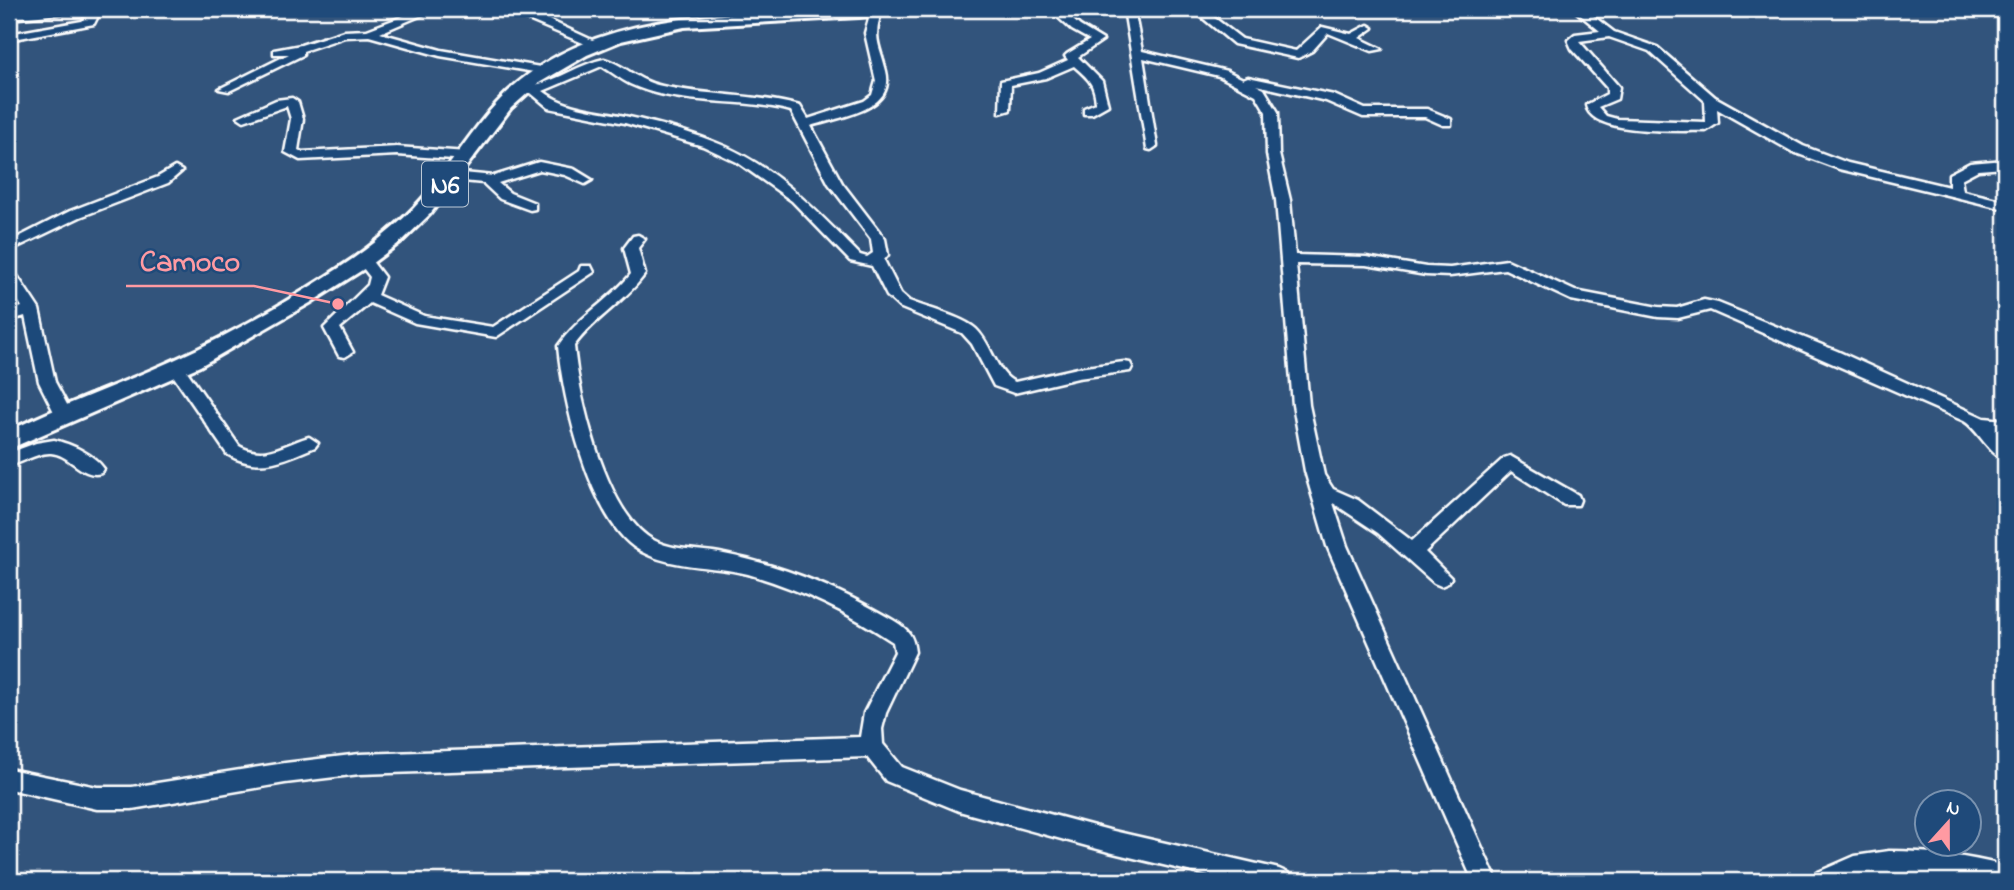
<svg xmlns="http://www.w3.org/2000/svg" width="2014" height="890" font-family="'Indie Flower',sans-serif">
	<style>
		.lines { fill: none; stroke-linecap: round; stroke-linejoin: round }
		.minor-casing { stroke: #fff; stroke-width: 5 }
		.highway-casing { stroke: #fff; stroke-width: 6 }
		.minor { fill: #1f4a7a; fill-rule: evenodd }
		.highway { fill: #1f4a7a; fill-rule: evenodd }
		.labels { text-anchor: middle; stroke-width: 5; stroke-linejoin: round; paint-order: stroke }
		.shield { fill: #1f4a7a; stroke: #bcc9d7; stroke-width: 2 }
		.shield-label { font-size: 26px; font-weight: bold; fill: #fff }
		.leader { fill: none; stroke: #ff9aa2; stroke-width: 2.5 }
		.callout-dot { fill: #ff9aa2; stroke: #1f4a7a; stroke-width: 2.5 }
		.callout-label { font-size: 30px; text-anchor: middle; font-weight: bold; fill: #ff9aa2; stroke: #1f4a7a; stroke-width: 5; stroke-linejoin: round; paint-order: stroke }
	</style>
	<rect width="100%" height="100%" fill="#32547c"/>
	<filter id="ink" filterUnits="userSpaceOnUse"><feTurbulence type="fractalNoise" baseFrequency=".0143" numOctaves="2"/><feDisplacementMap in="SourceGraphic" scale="14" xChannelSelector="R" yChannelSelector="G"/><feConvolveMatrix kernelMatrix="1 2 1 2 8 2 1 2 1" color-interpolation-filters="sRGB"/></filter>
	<g filter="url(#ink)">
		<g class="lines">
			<g class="minor-casing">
				<path id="minor" d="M51,9H106L99,14L94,24L9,40V34L82,21L88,15L70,13L9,19V13Z
					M422,9H436L380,33L441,50L546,68L552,71L546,74L440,56L369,36L345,37L303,51V55L229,91L219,89L289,54H274V50L301,45L344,31L367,30Z
					M513,9H525L605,46L595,48L526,19Z
					M876,9L881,12C873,42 879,42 886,71C896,111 839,117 811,126L842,183L885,239L888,255L884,260L901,294L909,301C927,308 963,317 976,329C992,344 996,374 1015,382L1078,368L1124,362L1130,363L1132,367L1130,371L1078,378L1014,393L994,386L972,344L962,333L899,307L887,296L872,266L850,261L792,201L737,162L703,146L625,123L549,108L531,93H520L514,89C521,84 527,87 535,85C559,80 580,64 604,59C625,65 637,81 662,86C708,96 755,94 800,106L808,119L864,101L872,95L876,81L865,33L871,12ZM602,66C612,72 620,79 630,84C679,107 739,97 791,111L829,184L871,239L873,253L867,257L860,255C816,210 772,163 712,141C686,131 656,123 629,117C600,110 567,110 543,91Z
					M1049,9H1060L1080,26L1103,40L1078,57L1102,81L1108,105L1092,114H1084V108L1096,103C1095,84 1088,78 1074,66L1046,78L1011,85L1010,110L1000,113L1001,81L1039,73L1068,60L1065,56L1067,54L1090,40L1072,30Z
					M1124,9H1134L1142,51L1227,71L1243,79L1248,77L1334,95L1365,109H1427L1451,119V125H1443L1425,117H1363L1326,101L1256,85L1264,89L1278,112L1279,154L1290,200L1295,255L1366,257L1426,267L1450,268L1507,260L1575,291L1658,307L1677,308L1704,300L1718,303L1837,351L1984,418L2005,420V432L1996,431L2005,442V459C1989,455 1979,430 1964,421L1710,310L1678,318L1658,317L1571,300L1505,269L1450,276L1426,275L1366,265L1296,264L1309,405L1324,475L1333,489L1358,500L1412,541L1504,458L1510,456L1578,495L1580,500L1578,505H1564L1511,471L1425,552L1451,578L1448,583L1441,586L1434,583L1378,533L1333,503L1347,546L1497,881H1473L1327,546L1305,471L1293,405L1276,200L1267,154L1266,112L1256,95L1219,76L1143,58L1157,146L1151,150L1147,149Z
					M1192,9H1203L1242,39L1296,51L1322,27L1351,34L1368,25L1373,28L1359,38L1382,49L1372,51L1328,33L1312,51L1298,58L1234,44Z
					M1573,9H1584L1614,32L1657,47L1715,97L1803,146L1848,163L1949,187V174L1970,163L2005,160V168L1978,170L1961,179L1963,191L2005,201V209L1839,169L1793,152L1717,109L1718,123L1706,131C1680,130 1591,136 1586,105L1607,94V88L1572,49L1568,40L1575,34L1600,31ZM1609,37L1649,51L1705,101L1706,122L1617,119L1606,116L1598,107L1617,99L1619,87L1579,41Z
					M292,98L298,102L303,119L298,150L302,152L397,147L467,152L473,156L467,160L397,155L300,160L285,152L291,119L287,106L244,121L238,117L276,100Z
					M539,162L574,169L592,180L585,184L565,175L540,170L498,183L510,193L535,203V209L530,210L500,199L483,183L453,180L446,176L453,172L494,176Z
					M175,167L182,171L168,183L80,217L9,251V242L70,211L158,177Z
					M638,235L645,239L638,248L645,274C625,302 594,318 574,346C579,398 604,504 647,536C668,552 700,548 724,554C780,565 833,586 882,614C891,619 903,625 908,632C913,638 914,645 915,652L886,713L882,729L883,744L902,767L960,790L1109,830L1279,869L1288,873L1291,881H1230L1109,852L959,811L886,781L867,757L360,774L285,783L132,809H97L9,789V769L97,787H132L285,763L360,754L860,737L864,713L895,652L893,642C848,612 800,589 748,574C713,565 665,569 634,547C589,514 563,400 558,346C578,317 609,301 631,274L624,248L633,236Z
					M363,255L368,256L384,277L377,295L424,316L493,327L579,271L581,266H591L594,272L496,337L415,323L370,303L340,328L353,352L345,357L339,356L324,328L368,285L370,277L356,259Z
					M9,270L14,271L39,309L55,382L72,414L69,418H57L39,382L25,316L9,321V311L22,307L9,285Z
					M176,363L182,364L239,446C265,461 284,444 309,437L318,443L315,447C284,460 258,473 227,454L168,368Z
					M54,440C71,444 94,454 104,469L101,473C82,479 70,454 51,453C37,452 22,463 9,466V453L36,443Z
					M1889,851C1928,851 1967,856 2005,866V881H1967L1889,875L1851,881H1813L1816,873L1855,856Z"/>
			</g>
			<g class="highway-casing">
				<path id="highway" d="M856,9H901L894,13L859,17L684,27L621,41L587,55L539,83L511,108L430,214L403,240L367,267L310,303L200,366L9,449V431C63,404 120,385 174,360C236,332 298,296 354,258C382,238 408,217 429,191C453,162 472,130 497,103C587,4 736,16 856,9Z"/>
			</g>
			<use href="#minor" class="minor"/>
			<use href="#highway" class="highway"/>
		</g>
	</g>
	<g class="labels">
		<rect class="shield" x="422" y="161.5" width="46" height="45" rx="5"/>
		<g class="shield-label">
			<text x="445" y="193">N6</text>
		</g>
	</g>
	<path class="leader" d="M338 304L254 286H126"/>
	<circle class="callout-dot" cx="338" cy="304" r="7"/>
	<g class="callout-label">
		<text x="190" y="271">Camoco</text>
	</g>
	<rect width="2014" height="890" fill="none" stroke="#1f4a7a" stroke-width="35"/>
	<rect x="18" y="18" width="1979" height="855" fill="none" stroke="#fff" stroke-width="2.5" filter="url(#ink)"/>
	<g transform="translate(1948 823) rotate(21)"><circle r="33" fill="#1f4a7a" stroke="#7992af" stroke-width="2"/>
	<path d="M0-5L12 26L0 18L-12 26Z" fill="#ff9aa2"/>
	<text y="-10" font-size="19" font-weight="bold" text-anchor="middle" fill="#ffffff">N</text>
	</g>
</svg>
